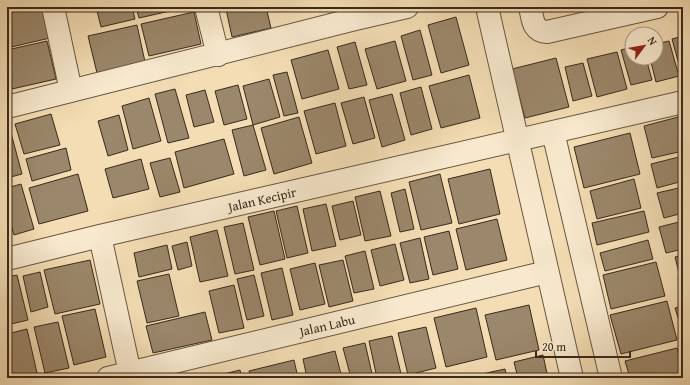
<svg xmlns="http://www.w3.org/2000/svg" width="690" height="385" font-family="'Gentium Book Plus',serif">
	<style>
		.building { fill: #9b876b; stroke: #3a291c }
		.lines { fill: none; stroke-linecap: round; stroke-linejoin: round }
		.street-casing { stroke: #685642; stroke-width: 24 }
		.street { stroke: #f8e9ce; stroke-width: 22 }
		.labels { text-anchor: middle; stroke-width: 3.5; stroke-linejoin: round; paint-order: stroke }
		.street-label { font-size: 13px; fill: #3a291c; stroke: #f8e9ce }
	</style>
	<rect width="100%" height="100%" fill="#f4ddb4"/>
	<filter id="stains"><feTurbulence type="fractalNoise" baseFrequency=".005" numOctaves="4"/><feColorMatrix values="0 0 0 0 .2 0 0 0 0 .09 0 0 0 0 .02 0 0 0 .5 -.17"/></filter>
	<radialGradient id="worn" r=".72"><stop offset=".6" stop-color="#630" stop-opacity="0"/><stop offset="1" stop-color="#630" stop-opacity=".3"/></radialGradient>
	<path class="building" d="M35,7H43L50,38L7,48V13Z
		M96,7H132L135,19L101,27Z
		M136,7H188L139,18Z
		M235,7H266L271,28L232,37L226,9Z
		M550,7H570L551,12Z
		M194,12L201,44L149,56L141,24Z
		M456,17L469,65L441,73L428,25Z
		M137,25L145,62L97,73L88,36Z
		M420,30L432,75L413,80L401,36Z
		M683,36V79L672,39Z
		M47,41L56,79L12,89L7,68V50Z
		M395,41L406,81L377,89L365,49Z
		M669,41L679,76L656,82L650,58H656V44Z
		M355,42L367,85L349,89L337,47Z
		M632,47V58H646L652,80L631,85L621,50Z
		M328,50L339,89L302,99L291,60Z
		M617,52L627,89L597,97L587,59Z
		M556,58L569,107L525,118L512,69Z
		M583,63L592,96L573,101L565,67Z
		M287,72L298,113L284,116L273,75Z
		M469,75L480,118L441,128L429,86Z
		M269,79L280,117L253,125L243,86Z
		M238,85L247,119L224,125L215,91Z
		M421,87L432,129L411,135L400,93Z
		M175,89L189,138L168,143L155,94Z
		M205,90L214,122L194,127L186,95Z
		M392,94L405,140L382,147L369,100Z
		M364,97L375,138L353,144L341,103Z
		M149,98L161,141L133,149L122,106Z
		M335,103L346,146L316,154L304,111Z
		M51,114L60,145L24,154L15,124Z
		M119,115L128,150L108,156L98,121Z
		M682,116L683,151L652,158L644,126Z
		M299,117L312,163L274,174L261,128Z
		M253,125L266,170L244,176L232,130Z
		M11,133L22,174L7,178V134Z
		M630,133L640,174L584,188L574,147Z
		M224,139L234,174L184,188L175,152Z
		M66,148L71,170L32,181L26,159Z
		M683,156V181L657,188L651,164Z
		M170,158L180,192L160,197L150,163Z
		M141,159L149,189L113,198L105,169Z
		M490,169L500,214L459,224L448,179Z
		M78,174L88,211L39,224L29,188Z
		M440,174L452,223L421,230L409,182Z
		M634,179L641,208L597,219L590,191Z
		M21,184L34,229L14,235L7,211V188Z
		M683,187V213L664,218L657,193Z
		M405,189L414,229L400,232L391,193Z
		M380,191L391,236L365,241L355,197Z
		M353,201L361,235L340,240L332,206Z
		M326,204L336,246L312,251L303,209Z
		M297,206L308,253L287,258L276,211Z
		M274,211L285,259L260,265L248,217Z
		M644,211L649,232L597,245L592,223Z
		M497,219L507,260L466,270L456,229Z
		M683,221V249L666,253L659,227Z
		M243,223L254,270L235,274L224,227Z
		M217,230L228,276L200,282L190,237Z
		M449,231L458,269L433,275L424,237Z
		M420,238L429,279L410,283L400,243Z
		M648,240L653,259L605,271L600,253Z
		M187,242L192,266L178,270L172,246Z
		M395,244L404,280L380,286L371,250Z
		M167,245L172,269L139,277L134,253Z
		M365,251L374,289L354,293L345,256Z
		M683,255V272L679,273L675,257Z
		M90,260L100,304L55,314L44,270Z
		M343,260L353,301L329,307L319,265Z
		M656,262L665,296L611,309L603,275Z
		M315,263L325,304L300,310L290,269Z
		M282,268L293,315L272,320L261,273Z
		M40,272L48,307L31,312L23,276Z
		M169,274L179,316L147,323L137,281Z
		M17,275L28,320L7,325V277Z
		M254,275L264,316L247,320L237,279Z
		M683,277V296L678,278Z
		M234,285L244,328L219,333L209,291Z
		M667,301L677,340L621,354L610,315Z
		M529,305L539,350L496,360L485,315Z
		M683,306V330H682L675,308Z
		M476,308L487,357L446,367L434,318Z
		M95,309L106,357L74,365L62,316Z
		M205,312L212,340L153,353L146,326Z
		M58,322L69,368L45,373L34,327Z
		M426,327L436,368L408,375L398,333Z
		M27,329L37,373L11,378L7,361V334Z
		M392,336L402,378H377L369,341Z
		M365,343L373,378H351L343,348Z
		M677,348L683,372V378H630L625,361Z
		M335,351L342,378H307L303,359Z
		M543,355L548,378H518L514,362Z
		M294,360L298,378H251L249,371Z
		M505,369L507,378H483L482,374Z
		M240,370L242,378H207Z"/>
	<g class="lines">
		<g class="street-casing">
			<path id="street" d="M53,7L71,91
				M206,7L218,55
				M487,7L572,378
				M530,7C533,19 532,31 547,32L657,7
				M7,107L355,19L407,7
				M553,132L611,378
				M100,236L131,378
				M7,259L100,236L683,102
				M108,378L547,272"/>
		</g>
		<use href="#street" class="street"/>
	</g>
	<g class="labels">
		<g class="street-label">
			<text transform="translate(262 199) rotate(-13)" y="5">Jalan Kecipir</text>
			<text transform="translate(327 325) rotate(-13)" y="5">Jalan Labu</text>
		</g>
	</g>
	<rect width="690" height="385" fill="none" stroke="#f4ddb4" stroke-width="24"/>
	<rect x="8" y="8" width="674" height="369" fill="none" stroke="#3a291c" stroke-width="2"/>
	<rect x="12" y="12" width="666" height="361" fill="none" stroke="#3a291c"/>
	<g transform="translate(644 46) rotate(58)"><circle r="19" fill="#f8e9ce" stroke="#ac9c87"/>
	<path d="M0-3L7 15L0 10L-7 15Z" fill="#8f2418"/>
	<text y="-6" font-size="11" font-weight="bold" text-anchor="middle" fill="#3a291c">N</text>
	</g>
	<path d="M536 351v6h94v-6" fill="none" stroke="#3a291c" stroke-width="2"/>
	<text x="542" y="351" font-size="12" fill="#3a291c" stroke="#f8e9ce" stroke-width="3" paint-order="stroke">20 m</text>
	<rect width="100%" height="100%" filter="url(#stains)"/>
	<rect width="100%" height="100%" fill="url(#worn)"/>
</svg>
